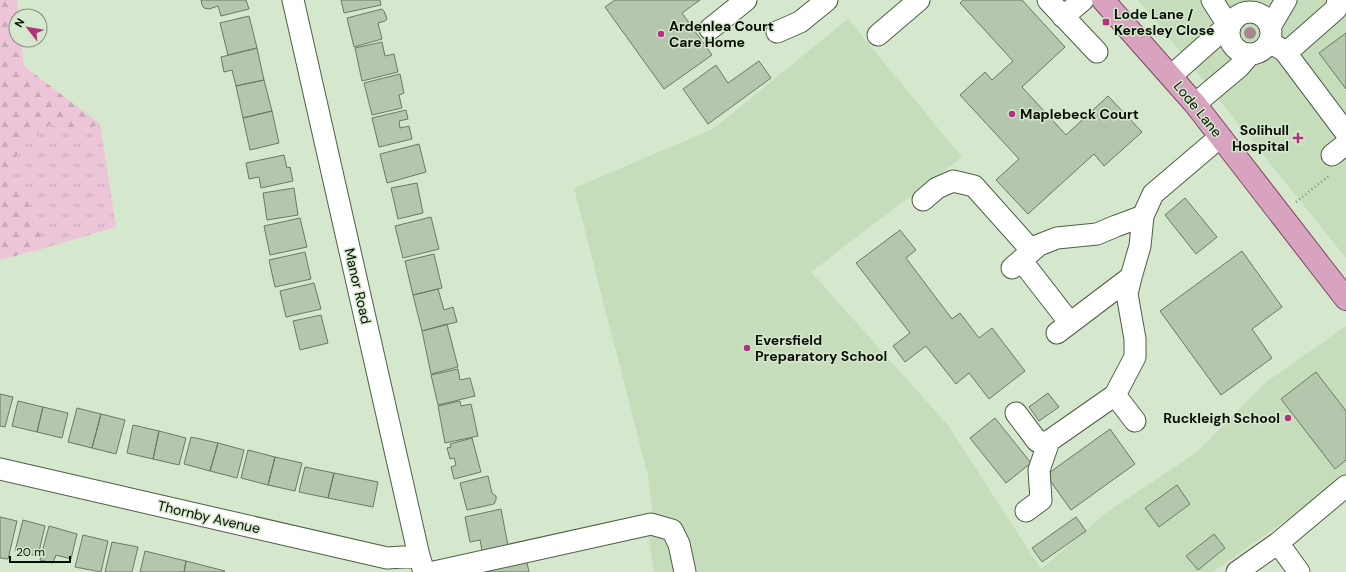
<svg xmlns="http://www.w3.org/2000/svg" width="1346" height="572" font-family="'DM Sans',sans-serif">
	<style>
		.built { fill: #c6ddbc }
		.grass { fill: url(#grass-tufts) }
		.forest { fill: url(#forest-firs) }
		.building { fill: #b4c6ac; stroke: #697a62 }
		.lines { fill: none; stroke-linecap: round; stroke-linejoin: round }
		.minor-casing { stroke: #4e5e47; stroke-width: 23 }
		.major-casing { stroke: #7d4762; stroke-width: 24 }
		.path { stroke: #7e8b78; stroke-width: 2.5; stroke-dasharray: 1 3; stroke-linecap: butt }
		.minor { stroke: #fff; stroke-width: 21 }
		.major { stroke: #d7a3be; stroke-width: 22 }
		.tree { fill: #a4878f }
		.poi-dot { fill: #b2327f; stroke: #d5e8cd; stroke-width: 1.5 }
		.labels { text-anchor: middle; stroke-width: 3; stroke-linejoin: round; paint-order: stroke }
		.poi-label { font-size: 14px; font-weight: bold; fill: #080d06; stroke: #d5e8cd; text-anchor: start }
		.street-label { font-size: 14px; fill: #080d06; stroke: #d5e8cd }
	</style>
	<defs>
		<pattern id="grass-tufts" width="24" height="20" patternUnits="userSpaceOnUse"><rect width="24" height="20" fill="#ecc6d8"/><path d="M3 7l-1-3M5 7V3M7 7l1-3M15 17l-1-3M17 17v-4M19 17l1-3" fill="none" stroke="#c9a9b8"/></pattern>
		<pattern id="forest-firs" width="22" height="20" patternUnits="userSpaceOnUse"><rect width="22" height="20" fill="#ecc6d8"/><path d="M5 1l3.5 6h-7zM16 11l3.5 6h-7z" fill="#c9a9b8"/></pattern>
	</defs>
	<rect width="100%" height="100%" fill="#d5e8cd"/>
	<path class="built" d="M1138,0H1346V258L1163,30Z
		M848,19L962,157L811,272L947,424L1041,569L1106,513L1196,453L1265,383L1346,326V474L1289,518L1213,572H654L646,520L653,515L648,476L574,188L713,129Z"/>
	<path class="grass" d="M51,124L77,134L100,124L116,227L45,248L27,195L13,179L18,148Z"/>
	<path class="forest" d="M0,0H17L19,16H16V40H21L24,66L100,124L77,134L51,124L18,148L13,179L27,195L45,248L0,260Z"/>
	<path class="building" d="M201,0H246L249,9L221,16L218,6L209,9L204,8L202,5Z
		M341,0H380L381,5L344,13Z
		M615,0H700L682,13L712,55L664,89L605,7Z
		M963,0H1022L1065,47L1022,87L1066,135L1108,96L1142,132L1104,166L1094,154L1028,214L996,180L1019,159L960,95L985,72L992,80L1013,61L960,3Z
		M382,9L384,11L387,19L385,21L378,23L382,39L354,47L347,18Z
		M249,16L257,48L228,55L220,23Z
		M1346,33V89L1319,53Z
		M382,42L385,56L394,54L398,72L362,81L355,48Z
		M257,48L264,80L236,86L232,70L224,72L221,57Z
		M759,61L771,78L708,124L683,89L716,65L728,83Z
		M400,74L404,93L399,95L402,108L372,115L364,83Z
		M264,80L272,111L243,118L236,86Z
		M406,110L408,119L399,121L400,128L409,126L412,139L379,147L372,118Z
		M272,111L279,143L250,150L243,118Z
		M419,144L426,172L387,183L380,154Z
		M284,155L287,168L290,167L293,181L261,188L259,177L249,179L246,163Z
		M417,183L423,213L398,219L391,188Z
		M294,188L298,215L267,220L263,193Z
		M1185,198L1217,237L1196,254L1165,215Z
		M431,217L439,249L403,258L395,226Z
		M300,218L307,247L270,255L264,226Z
		M900,230L916,250L906,258L952,319L960,313L979,338L992,328L1025,371L989,399L969,373L956,384L926,346L905,362L893,346L910,333L856,263Z
		M1242,251L1282,307L1252,329L1272,358L1221,395L1160,311Z
		M305,252L311,279L275,287L269,260Z
		M434,254L442,288L413,295L405,261Z
		M314,283L321,309L286,317L280,291Z
		M438,289L444,310L453,307L457,322L422,331L413,295Z
		M321,315L328,343L300,350L293,321Z
		M447,324L458,367L431,374L422,331Z
		M458,369L460,380L470,378L475,396L438,405L431,375Z
		M1316,372L1346,411V460L1335,469L1281,399Z
		M1048,393L1059,407L1039,421L1029,407Z
		M0,394L13,397L5,427L0,426Z
		M18,401L43,407L37,432L12,426Z
		M460,401L461,406L471,404L478,436L445,443L438,406Z
		M43,407L68,413L62,438L37,432Z
		M77,408L101,414L92,448L68,442Z
		M101,414L125,420L116,454L92,448Z
		M995,418L1031,463L1006,483L970,438Z
		M133,425L159,431L153,459L127,453Z
		M1110,429L1135,464L1071,510L1046,475Z
		M159,431L186,438L179,465L153,459Z
		M191,437L218,443L210,471L184,464Z
		M472,438L481,472L454,479L451,467L456,465L454,458L450,459L447,448L451,447L450,444Z
		M218,443L244,450L237,478L210,471Z
		M248,450L275,457L268,485L241,478Z
		M275,457L302,463L295,491L268,485Z
		M305,467L334,473L328,498L299,492Z
		M334,473L378,482L373,507L328,498Z
		M488,476L492,493L496,496V500L494,504L467,510L460,483Z
		M1177,485L1190,504L1159,527L1145,508Z
		M501,509L509,551L483,556L480,540L470,542L465,517Z
		M0,517L17,521L8,559L0,558Z
		M1076,517L1086,531L1042,562L1032,548Z
		M23,520L45,526L38,556L15,551Z
		M49,526L77,534L71,559L56,555L53,563L40,560Z
		M1214,534L1225,548L1198,570L1186,556Z
		M83,535L108,541L101,572L75,567Z
		M112,542L138,547L132,572H105Z
		M145,551L186,561L184,572H140Z
		M526,558L529,572H488L487,567Z
		M186,561L225,571L224,572H184Z"/>
	<g class="lines">
		<g class="minor-casing">
			<path id="minor" d="M293,0L419,556L424,572
				M1048,0L1097,52
				M1212,0L1228,25
				M1229 33a21 21 0 1 1 42 0a21 21 0 1 1-42 0Z
				M1063,17L1083,0
				M1270,27L1286,0
				M710,29L746,0
				M777,32L800,22L827,0
				M878,35L919,0
				M1269,42L1283,50L1286,53L1346,133
				M1286,53L1336,9L1338,0
				M1171,76L1235,19
				M1195,104L1239,67L1250,54
				M1332,155L1346,144
				M923,200L937,188L953,181L974,186L1032,251
				M1021,260L1070,323
				M1012,268L1039,245L1057,238L1097,234L1116,226L1143,216
				M1057,333L1131,277
				M1115,395L1135,421
				M1016,413L1037,441L1043,442L1049,441L1115,395L1135,357V339L1127,294L1131,277L1140,246L1143,216L1153,194L1220,137
				M0,469L387,558L419,556
				M1026,511L1041,500L1039,470L1049,441
				M434,572L651,524L672,530L679,544L685,572
				M1237,572L1278,543
				M1299,572L1278,543L1346,486"/>
		</g>
		<g class="major-casing">
			<path id="major" d="M1103,0L1195,104L1346,299"/>
		</g>
		<path class="path" d="M1296,202L1330,175"/>
		<use href="#minor" class="minor"/>
		<use href="#major" class="major"/>
	</g>
	<circle class="tree" cx="1250" cy="33" r="6"/>
	<g class="poi-dot">
		<rect x="1102" y="18" width="8" height="8" rx="2"/>
		<circle cx="661" cy="34" r="4"/>
		<circle cx="1012" cy="114" r="4"/>
		<path d="M1296 132h4v4h4v4h-4v4h-4v-4h-4v-4h4z"/>
		<circle cx="747" cy="348" r="4"/>
		<circle cx="1288" cy="418" r="4"/>
	</g>
	<g class="labels">
		<g class="poi-label">
			<text x="1114" y="19">Lode Lane /<tspan x="1114" dy="16">Keresley Close</tspan></text>
			<text x="669" y="31">Ardenlea Court<tspan x="669" dy="16">Care Home</tspan></text>
			<text x="1020" y="119">Maplebeck Court</text>
			<text x="1289" y="135" text-anchor="end">Solihull<tspan x="1289" dy="16">Hospital</tspan></text>
			<text x="755" y="345">Eversfield<tspan x="755" dy="16">Preparatory School</tspan></text>
			<text x="1280" y="423" text-anchor="end">Ruckleigh School</text>
		</g>
		<g class="street-label">
			<text transform="translate(1198 109) rotate(51)" y="5">Lode Lane</text>
			<text transform="translate(358 286) rotate(77)" y="5">Manor Road</text>
			<text transform="translate(209 517) rotate(13)" y="5">Thornby Avenue</text>
		</g>
	</g>
	<g transform="translate(28 28) rotate(301)"><circle r="19" fill="#d5e8cd" stroke="#83907d"/>
	<path d="M0-3L7 15L0 10L-7 15Z" fill="#b2327f"/>
	<text y="-6" font-size="11" font-weight="bold" text-anchor="middle" fill="#080d06">N</text>
	</g>
	<path d="M10 556v6h60v-6" fill="none" stroke="#080d06" stroke-width="2"/>
	<text x="16" y="556" font-size="12" fill="#080d06" stroke="#d5e8cd" stroke-width="3" paint-order="stroke">20 m</text>
</svg>
